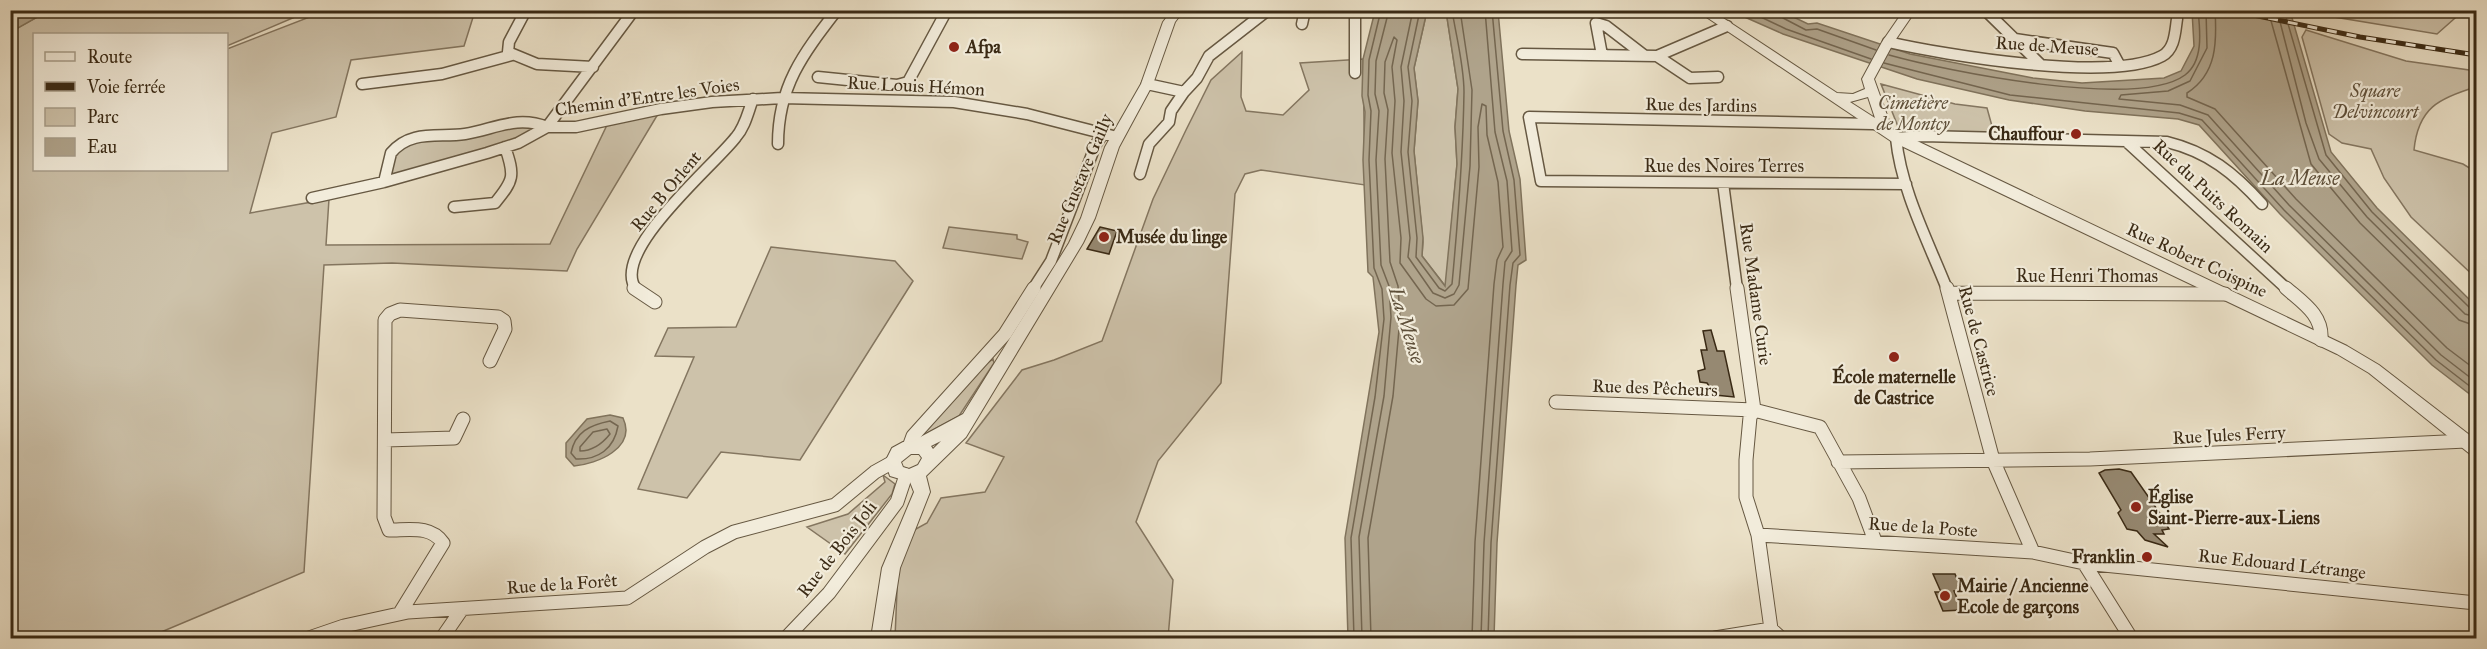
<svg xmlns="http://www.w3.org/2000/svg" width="2487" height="649" font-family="'IM FELL Great Primer',serif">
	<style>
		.green { fill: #cdc2aa; stroke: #847660; stroke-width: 1.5 }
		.water { fill: #afa38b; stroke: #80735c; stroke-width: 1.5 }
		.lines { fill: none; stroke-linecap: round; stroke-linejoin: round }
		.shore { stroke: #746650; stroke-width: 1.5 }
		.building { fill: #968972; stroke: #3a2a15; stroke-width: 1.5 }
		.minor-far1-casing { stroke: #665842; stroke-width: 13 }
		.minor-casing { stroke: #665842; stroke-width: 15 }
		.tertiary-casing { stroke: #665842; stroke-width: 2 }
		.minor-far1 { stroke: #f2ecdb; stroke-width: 10 }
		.minor { stroke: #f2ecdb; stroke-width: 13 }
		.tertiary { fill: #f2ecdb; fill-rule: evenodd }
		.rail-casing { stroke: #3a2a15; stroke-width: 5 }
		.rail { stroke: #f2ecdb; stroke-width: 3; stroke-dasharray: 10; stroke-linecap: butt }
		.poi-dot { fill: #8f2418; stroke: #f2ecdb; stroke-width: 2 }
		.labels { text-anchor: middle; stroke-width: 4.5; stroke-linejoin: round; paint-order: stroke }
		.street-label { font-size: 18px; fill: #3a2a15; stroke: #f2ecdb }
		.poi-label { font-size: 18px; font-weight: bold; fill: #3a2a15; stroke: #f2ecdb; text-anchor: start }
		.park-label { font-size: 18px; font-style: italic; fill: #5f503a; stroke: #f2ecdb }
		.water-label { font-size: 20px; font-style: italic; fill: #5d4e38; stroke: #f2ecdb }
	</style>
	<rect width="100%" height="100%" fill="#ebe1c8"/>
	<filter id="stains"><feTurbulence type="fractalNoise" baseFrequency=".00333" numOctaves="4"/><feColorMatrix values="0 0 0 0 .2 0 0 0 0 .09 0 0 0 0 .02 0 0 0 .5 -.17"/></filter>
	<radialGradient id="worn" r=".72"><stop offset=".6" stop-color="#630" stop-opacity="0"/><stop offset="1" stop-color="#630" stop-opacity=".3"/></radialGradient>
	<path class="green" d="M48,11H309L227,46L226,34H34V170H226L227,49L325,11H475L464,46L351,60L336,117L272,133L250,213L329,199L326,245L550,244L608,123L658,114L577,249L567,271L392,263L324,265L304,572L147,638H11L10,32Z
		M1427,11H1446L1458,89L1455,127L1457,164L1446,287L1422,256L1423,242L1414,151L1418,101L1414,68Z
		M2298,11V10L2463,11L2437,34Z
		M2306,30L2406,61L2476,71V87C2439,98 2418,108 2414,150L2463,164L2476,172V278L2411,217L2384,178L2371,149L2342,143L2329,134L2302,37Z
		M1242,52L1241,97L1246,111L1283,115L1309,90L1300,63L1363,59L1365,185L1261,170L1245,174L1235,194L1221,383L1158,461L1136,522L1173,580L1168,638H895L898,567L914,530L927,523L941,498L985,492L1004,457L966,443L1022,370L1054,360L1102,341L1153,199L1186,130L1211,80Z
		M1881,84L1955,104L1987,108L1995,137L1903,133L1899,129Z
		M504,122L537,129L527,137L396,176L387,174L398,146Z
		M949,227L1017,235V239L1028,242L1022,259L943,248Z
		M771,247L895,261L913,281L800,460L721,452L687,498L638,489L694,357L655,356L668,328L736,327Z
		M993,359L994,363L959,416L920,437L979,369Z
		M883,475L895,484L892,494L845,554L807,527L848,514L885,482Z"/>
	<path class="water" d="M20,11V10L48,11L11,32V17Z
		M1375,11H1427L1414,68L1418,101L1414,151L1423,238L1422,256L1445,286L1457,164L1455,127L1458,89L1446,11H1498L1509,131L1520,179L1526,260L1518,265L1516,285L1497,543L1494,638H1348L1345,538L1379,332L1373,277L1368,272L1363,160L1365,112L1362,96L1363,59Z
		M1731,11H1781L1808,24L1817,23L1910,54L2033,78L2082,83L2164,78L2181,71L2194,46L2192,11H2290L2331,152L2377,208L2476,306V399L2432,365L2280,214L2199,125L2178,119L2085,111L2009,100L1917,79L1783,34Z
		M610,415L623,418C637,448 597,464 574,466L566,457V443L587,419Z"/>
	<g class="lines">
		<path class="shore" d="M1413,10L1401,67L1404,101L1401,152L1410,238L1408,257L1433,293L1445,298L1454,294L1459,285L1470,166L1472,90L1460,10
			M1420,10L1408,67L1412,101L1408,152L1417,238L1416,257L1439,288L1445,291L1452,284C1458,220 1463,156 1464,92C1464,65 1456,36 1452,10
			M1746,10L1786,29L1871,59
			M1780,10L1783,18L1806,30L1817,29L1876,50
			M2206,10L2207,48L2190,81L2168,91L2121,95L2119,99L2180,105L2208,115L2289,205L2441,355L2476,382
			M2215,10C2217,42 2217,74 2187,93V97L2215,109L2296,199L2447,348L2476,370
			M2268,10L2311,164L2360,223L2459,320L2476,326
			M2277,10L2306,123L2319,159L2367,217L2465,314L2476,317
			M2284,10L2326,155L2372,212L2470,308L2476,310
			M1889,55C1946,71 2138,110 2185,75C2204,61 2200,30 2198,10
			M1884,63L2010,95L2179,113L2202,120L2284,210L2436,360L2476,391
			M610,421L618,426C614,449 598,460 576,459L571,453C575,432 590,425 610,421Z
			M607,429L610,434C602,444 593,451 580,451V447L593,432Z
			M1354,638L1351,538L1375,397L1384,319L1382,289L1374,268L1369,160L1371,111L1368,95L1369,60L1381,10
			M1362,638L1359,537L1384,396L1391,317L1389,286L1381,265L1376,160L1379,111L1375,94L1376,61L1389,10
			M1371,638L1368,538L1393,396L1400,318L1398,286L1390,262L1385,159L1388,110L1384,93L1385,62L1394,37L1397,40L1392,67L1395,101L1392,153L1401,238L1400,263L1426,299L1436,306L1454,305L1468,289L1479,167L1478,127L1482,104L1486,106L1487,135L1498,182L1503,247L1497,260L1494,284L1475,542L1472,638
			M1481,638L1484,543L1503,284L1505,262L1512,251L1507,181L1495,132L1485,10
			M1488,638L1491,543L1510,285L1513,263L1520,255L1514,180L1503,131L1492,10"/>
	</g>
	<path class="building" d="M1100,227L1117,231L1109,254L1087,249Z
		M1711,330L1717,351H1724L1734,397L1715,395L1707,383L1700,382L1698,371L1705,369L1701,350H1707L1703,331Z
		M2119,469L2131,472L2159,512L2169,529L2162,530L2164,534H2154L2168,547L2145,540L2137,531L2127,529L2118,513L2121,510L2099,473L2105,470Z
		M1933,574H1955L1962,591H1954L1962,610L1943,611L1935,592H1941Z"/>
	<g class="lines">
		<g class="minor-far1-casing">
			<path id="minor-far1" d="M526,10L509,42L508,52L537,64L593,67
				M1355,10V73
				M1985,10L2040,64
				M1302,24L1305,10
				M2015,39L2113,53L2120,66
				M1888,42C1945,55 2112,83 2162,56C2175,49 2175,32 2177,19
				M1522,54L1657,56L1727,26
				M1602,55L1596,23L1606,26L1645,56
				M1657,56L1690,78L1718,77
				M818,77L897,85L908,82L947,10
				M362,84L442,74L512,55
				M1147,84L1184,92L1197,78L1209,56L1268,10
				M1873,124L1529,117L1541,181L1906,184
				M2128,143L2287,289
				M778,144C778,86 803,54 837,10
				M1140,174L1149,144L1169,122L1171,111L1184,92
				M384,182L391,153C411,129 439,138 465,134C495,129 517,115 547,127L634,10
				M1723,183L1737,289
				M312,198L384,182L487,153L518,143L547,127H576L661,109L712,102L782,98L954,102L1027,114L1117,137
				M454,207L495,203C514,180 515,176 505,147
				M636,289C609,252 715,165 736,137C745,127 748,112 753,99
				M1033,289L1051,261L1096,144L1103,134
				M1947,289C1928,241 1901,190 1896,138L1923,136L2167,142C2208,152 2234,173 2262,204"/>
		</g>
		<g class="minor-casing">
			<path id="minor" d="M634,288L655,302
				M1737,288L1754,410
				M1947,288L1993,460L2033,552
				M2286,288C2303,303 2323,315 2321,340
				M1949,293L2225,294
				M1556,402L1754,410L1820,427L1859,498L1875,541
				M1754,410L1750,417L1746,460V497L1758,535L1771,629L1781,638
				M385,440L454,438L463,419
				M909,447L913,436L1005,334L1034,288
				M1838,462L2090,459L2466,441
				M1758,535L2033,552L2084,563L2476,603
				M2084,563L2131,638
				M400,613L443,543C431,525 409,530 389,530L384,517L385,320L390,314L400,310L498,317L504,321L505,329L490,361
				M309,638L344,626L408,612L627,598L705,547L734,532L835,505L875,472L893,462
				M442,638L462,609
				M786,638L829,593L897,502L906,475
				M1715,638L1771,629"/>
		</g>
		<g class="tertiary-casing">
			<path id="tertiary" d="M1172,10H1184L1175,22L1153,84L1119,147L1095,218L1083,243L966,437L926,476L930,492L900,568L889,638H871L882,568L914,492L910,482L890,476L885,462L892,448L903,442L913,441L963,414L1069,243L1081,218L1105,147L1141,84L1163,22ZM941,441L933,449L931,446ZM911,454H919L922,458L918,465L909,469L903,467L901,462Z
				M1696,10H1711L1837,93L1853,94L1865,89L1862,79L1882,42L1904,10H1916L1894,42L1874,79L1892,129L2347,346L2379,365L2476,440V455L2470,454L2369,373L2337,354L1891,141ZM1868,97L1875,118L1850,102Z"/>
		</g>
		<use href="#minor-far1" class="minor-far1"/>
		<use href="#minor" class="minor"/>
		<use href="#tertiary" class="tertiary"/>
		<g class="rail-casing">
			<path id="rail" d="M2229,10L2360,37L2476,55"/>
		</g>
		<use href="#rail" class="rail"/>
	</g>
	<g class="poi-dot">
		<circle cx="954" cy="47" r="6"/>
		<circle cx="2076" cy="134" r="6"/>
		<circle cx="1104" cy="237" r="6"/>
		<circle cx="1894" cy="357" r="6"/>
		<circle cx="2136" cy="507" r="6"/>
		<circle cx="2147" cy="557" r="6"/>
		<circle cx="1945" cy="596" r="6"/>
	</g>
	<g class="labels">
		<g class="street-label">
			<text transform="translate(2047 46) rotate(4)" y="6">Rue de Meuse</text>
			<text transform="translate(916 86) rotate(3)" y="6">Rue Louis Hémon</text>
			<text transform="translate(647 97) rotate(-8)" y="6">Chemin d'Entre les Voies</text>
			<text transform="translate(1701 105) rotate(1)" y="6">Rue des Jardins</text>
			<text x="1724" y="172">Rue des Noires Terres</text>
			<text transform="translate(1080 179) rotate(-67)" y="6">Rue Gustave Gailly</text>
			<text transform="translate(666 191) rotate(-50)" y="6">Rue B Orlent</text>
			<text transform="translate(2213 196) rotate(43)" y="6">Rue du Puits Romain</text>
			<text transform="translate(2197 260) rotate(25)" y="6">Rue Robert Coispine</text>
			<text x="2087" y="282">Rue Henri Thomas</text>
			<text transform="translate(1756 294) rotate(82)" y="6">Rue Madame Curie</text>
			<text transform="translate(1979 341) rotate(75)" y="6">Rue de Castrice</text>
			<text transform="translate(1655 388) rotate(2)" y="6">Rue des Pêcheurs</text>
			<text transform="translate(2229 435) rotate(-3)" y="6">Rue Jules Ferry</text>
			<text transform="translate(1923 527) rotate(4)" y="6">Rue de la Poste</text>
			<text transform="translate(837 549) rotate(-52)" y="6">Rue de Bois Joli</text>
			<text transform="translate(2282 564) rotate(6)" y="6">Rue Edouard Létrange</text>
			<text transform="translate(562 584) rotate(-4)" y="6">Rue de la Forêt</text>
		</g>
		<g class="poi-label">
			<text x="966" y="53">Afpa</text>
			<text x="2064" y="140" text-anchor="end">Chauffour</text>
			<text x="1116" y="243">Musée du linge</text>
			<text x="1894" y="383" text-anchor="middle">École maternelle<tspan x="1894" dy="21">de Castrice</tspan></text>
			<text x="2148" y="503">Église<tspan x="2148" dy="21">Saint-Pierre-aux-Liens</tspan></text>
			<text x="2135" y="563" text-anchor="end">Franklin</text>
			<text x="1957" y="592">Mairie / Ancienne<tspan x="1957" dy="21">Ecole de garçons</tspan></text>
		</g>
		<g class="park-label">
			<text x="2375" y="97">Square<tspan x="2375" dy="21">Delvincourt</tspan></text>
			<text x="1913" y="109">Cimetière<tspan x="1913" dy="21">de Montcy</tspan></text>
		</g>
		<g class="water-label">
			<text x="2300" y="185">La Meuse</text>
			<text transform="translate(1407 325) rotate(73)" y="7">La Meuse</text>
		</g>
	</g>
	<rect width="2487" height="649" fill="none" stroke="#ebe1c8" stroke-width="36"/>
	<rect x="12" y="12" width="2463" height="625" fill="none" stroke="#3a2a15" stroke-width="3"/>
	<rect x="18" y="18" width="2451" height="613" fill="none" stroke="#3a2a15" stroke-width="1.5"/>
	<rect x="33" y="33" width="195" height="138" fill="#f2ecdb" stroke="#a89e8c" stroke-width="1.5"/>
	<rect x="45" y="52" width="30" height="9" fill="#f2ecdb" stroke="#a89e8c" stroke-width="1.5"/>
	<text x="87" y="63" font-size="18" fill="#3a2a15">Route</text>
	<rect x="45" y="82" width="30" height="9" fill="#3a2a15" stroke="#a89e8c" stroke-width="1.5"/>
	<text x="87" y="93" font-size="18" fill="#3a2a15">Voie ferrée</text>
	<rect x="45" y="108" width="30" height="18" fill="#cdc2aa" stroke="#a89e8c" stroke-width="1.5"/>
	<text x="87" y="123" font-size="18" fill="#3a2a15">Parc</text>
	<rect x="45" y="138" width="30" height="18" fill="#afa38b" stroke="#a89e8c" stroke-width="1.5"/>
	<text x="87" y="153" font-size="18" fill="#3a2a15">Eau</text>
	<rect width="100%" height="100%" filter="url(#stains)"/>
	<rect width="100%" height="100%" fill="url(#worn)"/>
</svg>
